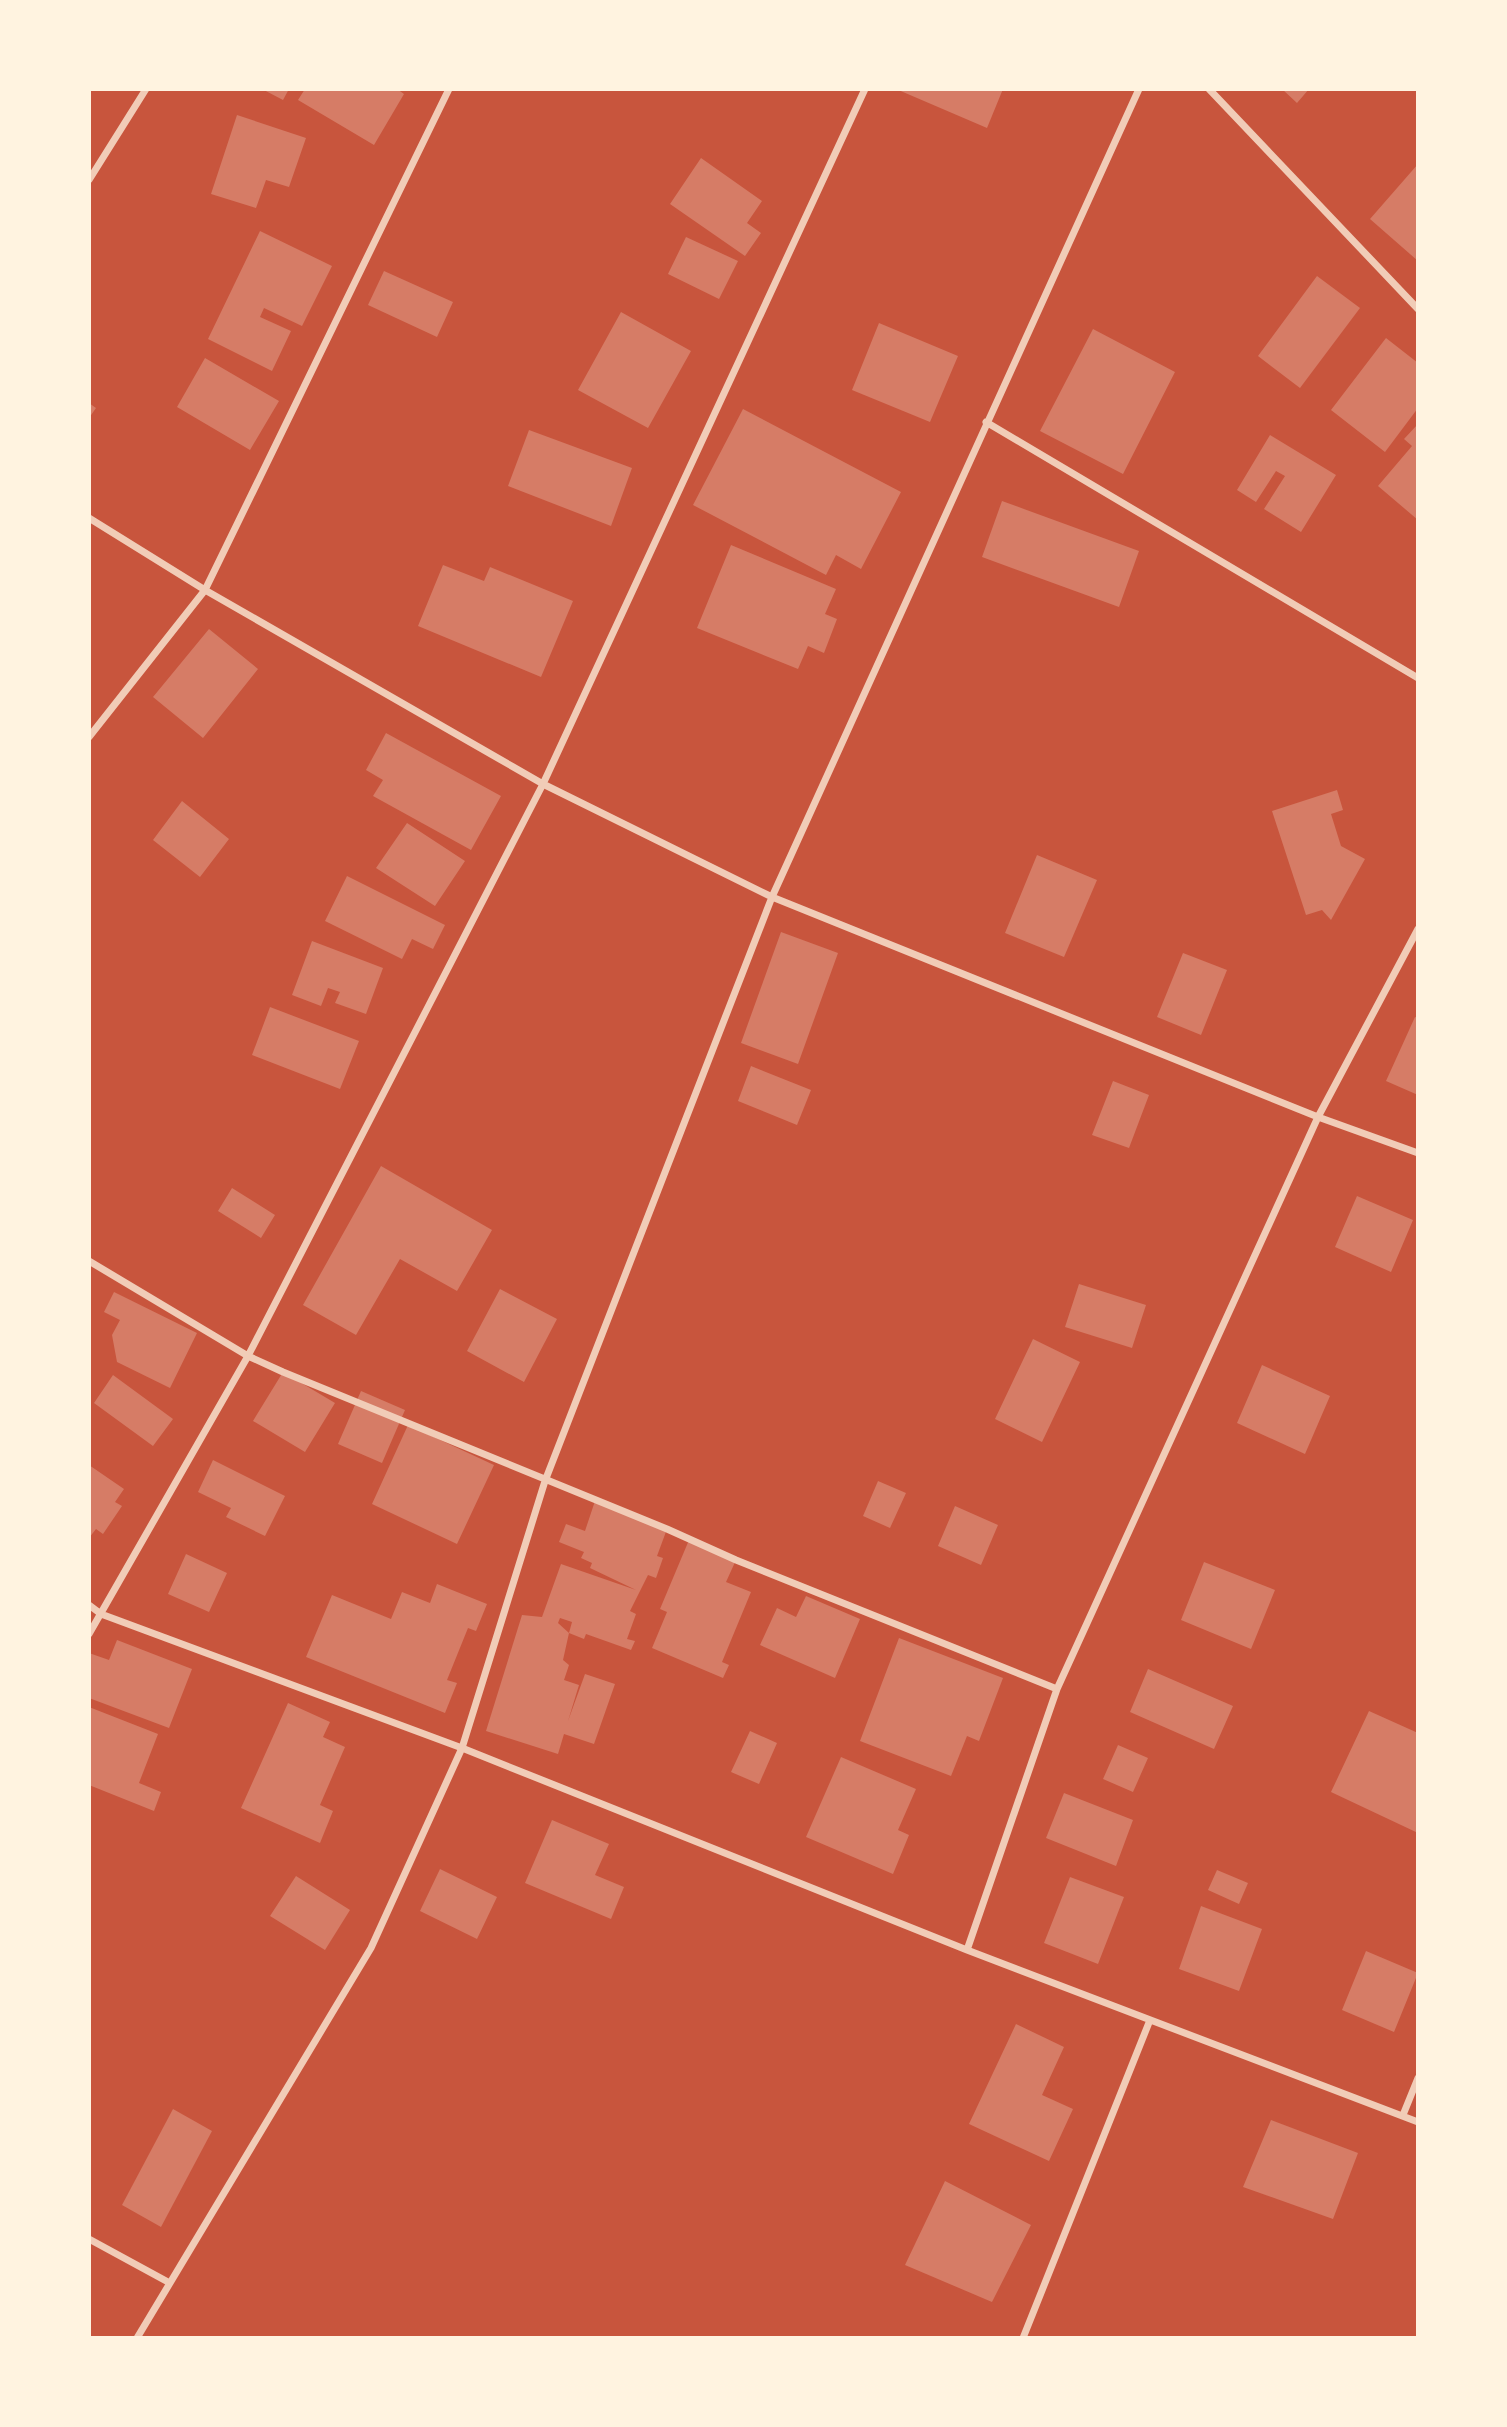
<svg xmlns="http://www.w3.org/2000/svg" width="1507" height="2427" font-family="Roboto,sans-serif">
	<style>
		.building { fill: #d67c66; fill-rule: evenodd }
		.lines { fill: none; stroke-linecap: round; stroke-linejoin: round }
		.minor { stroke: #f1ccb7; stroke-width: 7 }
	</style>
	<rect width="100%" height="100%" fill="#c8553d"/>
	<path class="building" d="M262,89H289L283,100Z
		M305,89H397L404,94L374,145L298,100Z
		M896,89H1003L987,128Z
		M1282,89H1309L1297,103Z
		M237,115L306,138L289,187L266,180L256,208L211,194Z
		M701,158L762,201L747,223L761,233L745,256L670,204Z
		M1418,164V261L1370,219Z
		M260,231L332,266L302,326L264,308L260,317L291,331L272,371L208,339Z
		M686,237L738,261L719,299L668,274Z
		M384,271L453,302L437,337L368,305Z
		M1317,276L1360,308L1300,388L1258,356Z
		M621,312L691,351L648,428L578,390Z
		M879,323L958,356L930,422L852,390Z
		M1093,329L1175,372L1123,474L1040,431Z
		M1386,338L1418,363V408L1385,452L1331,410Z
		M205,358L279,401L250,450L177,407Z
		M89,403L96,408L89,418Z
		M743,409L901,492L861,569L836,555L826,575L693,505Z
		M1418,424V520L1378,486L1412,446L1404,439Z
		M529,430L632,468L611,526L508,486Z
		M1270,435L1336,475L1301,532L1264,509L1285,476L1276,471L1256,502L1237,490Z
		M1002,501L1139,551L1119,607L982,557Z
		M731,545L836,589L825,614L837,619L824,653L808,646L798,669L697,628Z
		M443,565L484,581L490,567L573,601L541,677L418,626Z
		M209,629L258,669L203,738L153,697Z
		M386,733L501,796L471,850L373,796L383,780L366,770Z
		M1337,790L1343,810L1331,814L1341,846L1365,859L1331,920L1322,910L1306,915L1272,811Z
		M182,801L229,839L200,877L153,840Z
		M407,823L465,861L435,906L376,868Z
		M1037,855L1097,880L1064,957L1005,933Z
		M347,876L445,925L433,949L412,939L402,959L325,921Z
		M781,932L838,953L798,1064L741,1043Z
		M312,941L383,968L366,1014L335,1003L340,992L328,988L321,1006L292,995Z
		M1183,953L1227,970L1201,1035L1157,1017Z
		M270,1007L359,1041L340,1089L252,1055Z
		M1415,1017L1418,1018V1095L1386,1081Z
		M751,1066L811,1090L797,1125L738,1101Z
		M1113,1081L1149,1095L1129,1148L1092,1135Z
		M381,1166L492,1230L457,1291L400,1259L356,1335L303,1305Z
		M232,1188L275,1215L261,1238L218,1211Z
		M1357,1196L1413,1220L1391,1272L1335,1247Z
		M1079,1284L1146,1305L1132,1348L1065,1327Z
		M500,1289L557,1319L524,1382L467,1351Z
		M114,1292L197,1333L170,1388L117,1362L112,1335L120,1320L104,1312Z
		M1033,1339L1080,1362L1042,1442L995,1419Z
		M1262,1365L1330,1396L1305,1454L1237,1423Z
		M283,1372L335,1403L305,1452L253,1421Z
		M113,1375L173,1419L153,1446L94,1403Z
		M361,1391L405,1410L382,1463L338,1444Z
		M408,1425L494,1465L457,1544L372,1504Z
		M213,1460L285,1496L265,1536L226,1517L231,1508L198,1492Z
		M89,1465L124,1489L115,1502L122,1506L103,1534L96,1529L89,1538Z
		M878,1481L906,1493L890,1528L863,1516Z
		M595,1501L667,1529L657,1556L663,1558L656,1578L648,1575L630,1611L636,1614L627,1639L635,1641L631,1650L586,1634L584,1639L569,1633L563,1660L569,1665L564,1680L579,1685L568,1721L585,1674L615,1684L594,1744L564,1734L558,1754L486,1731L522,1615L542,1617L561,1564L636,1590L590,1568L592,1563L581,1558L584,1552L559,1542L566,1524L585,1531ZM560,1618L572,1622L569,1633L558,1623Z
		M955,1506L998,1525L981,1565L938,1546Z
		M689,1540L736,1560L726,1582L751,1592L722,1662L729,1665L723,1678L652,1648L667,1612L660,1609Z
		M186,1554L227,1573L209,1612L168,1594Z
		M1204,1562L1275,1590L1251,1649L1181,1620Z
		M437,1584L487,1604L476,1631L468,1628L447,1680L457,1683L445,1713L306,1657L332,1595L391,1619L402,1592L430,1603Z
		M806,1596L860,1619L835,1678L760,1645L777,1608L796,1617Z
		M899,1638L1003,1678L979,1741L967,1736L951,1776L860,1741Z
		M117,1640L192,1669L169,1728L89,1698V1653L109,1660Z
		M1148,1669L1233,1706L1214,1749L1130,1712Z
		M288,1703L330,1722L323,1737L345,1747L320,1805L333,1811L320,1843L241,1808Z
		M89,1707L158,1734L139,1783L161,1792L154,1811L89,1785Z
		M1369,1711L1418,1733V1833L1331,1792Z
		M750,1731L777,1743L759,1784L731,1772Z
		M1118,1745L1148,1758L1133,1792L1103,1779Z
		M841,1757L916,1789L898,1830L909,1835L893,1874L806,1837Z
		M1064,1793L1133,1820L1116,1866L1046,1838Z
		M552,1820L609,1844L595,1875L624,1887L611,1919L525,1883Z
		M440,1869L497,1897L477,1939L420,1911Z
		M1217,1870L1248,1883L1239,1904L1208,1890Z
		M296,1876L350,1910L325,1950L270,1916Z
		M1070,1877L1124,1897L1098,1964L1044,1943Z
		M1201,1906L1262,1929L1239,1991L1179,1969Z
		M1366,1951L1418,1973L1394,2032L1342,2010Z
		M1016,2024L1064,2047L1042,2095L1073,2109L1049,2161L969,2124Z
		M173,2109L212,2131L161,2227L122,2205Z
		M1271,2120L1358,2153L1333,2219L1243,2187Z
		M945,2181L1031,2225L992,2302L905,2265Z"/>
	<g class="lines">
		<path class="minor" d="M1209,89L1418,309
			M89,180L146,89
			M986,422L1418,678
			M89,518L205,590L543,784L772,897L1318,1117L1418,1153
			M89,737L205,590L449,89
			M89,1261L248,1356L283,1372L667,1529L736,1560L1057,1689
			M89,1605L101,1614L462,1748L967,1950L1418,2122
			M89,1634L248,1356L543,784L865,89
			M967,1950L1057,1689L1318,1117L1418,929
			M1403,2115L1418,2078
			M89,2239L168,2282
			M137,2338L371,1948L462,1748L545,1481L772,897L1139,89
			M1023,2338L1150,2020"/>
	</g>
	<rect width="1507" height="2427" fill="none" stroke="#fff3e0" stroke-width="182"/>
</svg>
